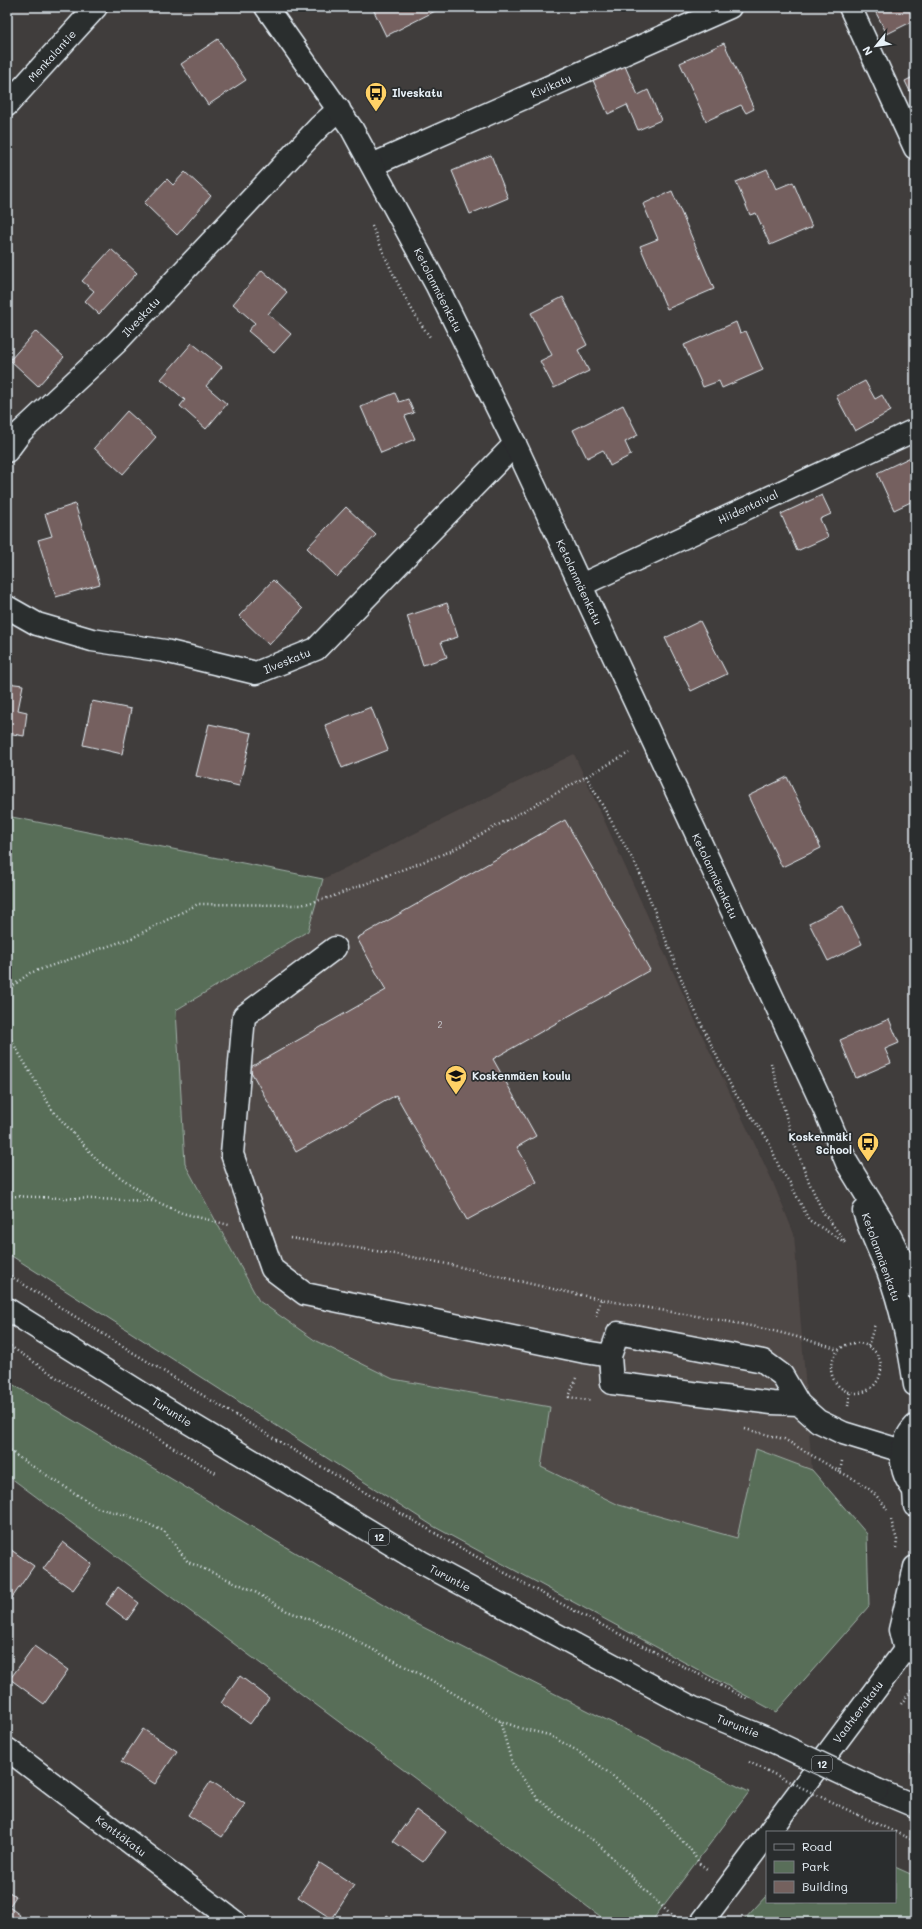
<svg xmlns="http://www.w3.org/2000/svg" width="922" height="1929" font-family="Mali,sans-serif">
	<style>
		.built { fill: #504846 }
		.green { fill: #596e59; stroke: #a0b0a8 }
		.building { fill: #74615e; stroke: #e8f1f8 }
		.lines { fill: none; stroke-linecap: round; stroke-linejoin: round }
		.minor-casing { stroke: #e8f1f8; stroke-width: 25 }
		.major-casing { stroke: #e8f1f8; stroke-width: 25 }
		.highway-casing { stroke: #e8f1f8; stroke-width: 25 }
		.path { stroke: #e8f1f8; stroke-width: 2.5; stroke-dasharray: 1 3; stroke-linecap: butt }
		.minor { stroke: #2a2d2e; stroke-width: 22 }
		.major { stroke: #2a2d2e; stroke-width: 22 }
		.highway { stroke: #2a2d2e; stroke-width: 22 }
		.highway-bridge-casing { stroke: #e8f1f8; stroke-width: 25; stroke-linecap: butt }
		.path-bridge { stroke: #e8f1f8; stroke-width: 2.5; stroke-dasharray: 1 3; stroke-linecap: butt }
		.highway-bridge { stroke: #2a2d2e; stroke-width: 22 }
		.labels { text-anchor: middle; stroke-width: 3.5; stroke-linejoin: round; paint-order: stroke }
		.number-label { font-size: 9px; fill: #cbcdd2 }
		.shield { fill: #2a2d2e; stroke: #afb6bb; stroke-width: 1 }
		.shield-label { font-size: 10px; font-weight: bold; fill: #e8f1f8 }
		.street-label { font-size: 11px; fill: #e8f1f8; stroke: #2a2d2e }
		.poi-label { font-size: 11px; font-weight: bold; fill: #e8f1f8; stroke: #2a2d2e; text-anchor: start }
	</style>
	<rect width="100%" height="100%" fill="#403d3c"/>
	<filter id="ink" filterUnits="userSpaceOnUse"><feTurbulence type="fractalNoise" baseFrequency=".025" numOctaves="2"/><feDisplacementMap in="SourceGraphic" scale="8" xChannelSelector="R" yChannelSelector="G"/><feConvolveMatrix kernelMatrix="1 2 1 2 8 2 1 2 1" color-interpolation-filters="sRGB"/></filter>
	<g filter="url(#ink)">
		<path class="built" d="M574,754L699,1029L772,1180L794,1234L812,1470L756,1449L737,1538L619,1505L541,1467L550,1407L393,1379L316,1341L259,1301L185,1164L176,1010L308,931L323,879Z"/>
		<path class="green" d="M7,816L323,879L308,931L176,1010L185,1164L259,1301L316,1341L393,1379L550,1407L541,1467L619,1505L737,1538L756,1449L812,1470L867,1534L869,1606L776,1712L433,1526L7,1253Z
			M7,1381L405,1618L749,1792L651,1922H608L7,1475Z
			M915,1713V1757L911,1755V1718Z
			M895,1867L915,1876V1922H742L767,1895V1902H895Z"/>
		<path class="building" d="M372,7H440L441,8L386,36Z
			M873,7H915V20L887,34Z
			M218,39L246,80L208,105L181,64Z
			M724,43L754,109L746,113L741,105L706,121L680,63Z
			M624,64L638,95L648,90L661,120L638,130L627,105L608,114L592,78Z
			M915,76V102L905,81Z
			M491,155L508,198L470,214L452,171Z
			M767,169L776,189L793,182L812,227L770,245L756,213L750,215L736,182Z
			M185,172L211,196L177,235L144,203L167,179L173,185Z
			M672,191L714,289L667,309L640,246L658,239L643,204Z
			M111,249L137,273L99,314L85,301L94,291L82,281Z
			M262,270L287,292L268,314L291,334L274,353L248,331L255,323L233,304Z
			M563,297L587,345L578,350L589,371L554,388L540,361L552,355L531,313Z
			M736,322L740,333L746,331L763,370L722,388L719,381L703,387L684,345Z
			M36,331L64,357L38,386L10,360Z
			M192,343L222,367L206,386L227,404L206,429L180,406L185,400L161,379Z
			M865,381L875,399L882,395L891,411L855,431L836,396Z
			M395,393L399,402L408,399L414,413L405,416L415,439L381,453L361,407Z
			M623,405L638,435L625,442L631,455L610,466L603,450L587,458L573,430Z
			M127,411L156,437L123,474L94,448Z
			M915,455V500L894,510L877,473Z
			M822,495L831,514L820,519L828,537L797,551L781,514Z
			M75,504L100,584L56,597L38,540L52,536L45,514Z
			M346,507L376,535L337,577L307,548Z
			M273,580L303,609L269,645L239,616Z
			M447,603L458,637L441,642L447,657L423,665L407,616Z
			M700,621L727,674L691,691L665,638Z
			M7,683L23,685L18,710L27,712L24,736L7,733Z
			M92,701L131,709L122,754L83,745Z
			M371,707L388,750L342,768L325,725Z
			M209,724L252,733L239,786L196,776Z
			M787,777L821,848L782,867L748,796Z
			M565,820L650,970L493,1059L536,1136L517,1147L537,1182L467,1220L396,1095L296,1152L249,1068L386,990L357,938Z
			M843,906L862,944L828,961L809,923Z
			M889,1019L899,1043L885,1049L891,1063L856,1078L840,1040Z
			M63,1542L92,1564L73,1590L43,1569Z
			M7,1547L34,1566L7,1605Z
			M118,1587L139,1603L127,1620L106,1604Z
			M34,1646L68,1670L44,1704L10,1679Z
			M240,1676L269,1698L250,1724L221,1703Z
			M143,1729L177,1751L155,1784L121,1762Z
			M211,1781L245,1804L222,1837L188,1815Z
			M416,1810L446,1832L423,1862L393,1841Z
			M320,1863L354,1885L332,1919L298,1897Z
			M7,1891L16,1896L9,1907L20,1915L16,1922H7Z
			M387,1915L398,1922H383Z"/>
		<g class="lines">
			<g class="minor-casing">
				<path id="minor" d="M850,7L915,148
					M7,105L96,7
					M372,165L730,7
					M7,451L21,432L116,343L319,127L339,109
					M581,585L915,430
					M7,607L37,624L92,640L165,651L256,673L316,649L515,444
					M335,948L244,1016L232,1154L272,1269L305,1294L585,1352L610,1356
					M799,1404L772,1403L612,1383L610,1356L618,1333L763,1361L782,1375L799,1404L818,1421L843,1433L902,1451
					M914,1490L915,1506
					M905,1650L900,1630L915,1567
					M7,1749L235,1922
					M769,1832L905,1650L915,1644
					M702,1922L767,1835"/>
			</g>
			<g class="major-casing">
				<path id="major" d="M266,7L352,129L436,284L515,444L823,1106L847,1163L883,1222L915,1287
					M864,1211C870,1232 880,1251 888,1271C902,1308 909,1346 915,1385
					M915,1426C898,1444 897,1471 915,1491"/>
			</g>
			<g class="highway-casing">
				<path id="highway" d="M7,1309L181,1418L421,1562L693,1708L766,1738
					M877,1790L915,1806"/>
			</g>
			<path class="path" d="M372,226C388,264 405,303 430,337
				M586,776L638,869L688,996L734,1092L768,1140L780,1169L790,1183L809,1220L846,1243
				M7,990L30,973L132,938L198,904L301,905L331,897L451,851L629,753
				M7,1033L53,1111L101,1164L155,1201L182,1213L229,1225
				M771,1063L792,1137L809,1182L823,1212L844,1240
				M7,1196L154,1201
				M290,1238C350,1247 410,1255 469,1269C521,1282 573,1294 626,1304C696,1317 770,1325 838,1350
				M7,1274C184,1385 362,1494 545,1595C611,1631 680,1664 747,1699
				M596,1316L601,1299
				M831 1368a25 25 0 1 1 50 0a25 25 0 1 1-50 0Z
				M7,1344L71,1387L216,1473
				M868,1346L875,1324
				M576,1378L569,1397L592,1401
				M848,1406L850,1393
				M745,1429L784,1439L840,1472
				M7,1448L18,1457L98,1508L129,1516L164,1531L188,1562L250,1589L287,1611L328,1626L431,1680L500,1721L520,1728L549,1735L574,1749L600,1766L650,1806L690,1849L700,1864L707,1869
				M842,1461L840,1472C859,1481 876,1491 887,1510
				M891,1520L897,1540L896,1548
				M901,1704L915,1686
				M500,1721L512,1763L537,1798L567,1823L596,1842L675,1919
				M858,1815L895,1832
				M895,1832L915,1841"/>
			<use href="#minor" class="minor"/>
			<use href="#major" class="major"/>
			<use href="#highway" class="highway"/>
			<g class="highway-bridge-casing">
				<path id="highway-bridge" d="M766,1738L877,1790"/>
			</g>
			<path class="path-bridge" d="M749,1762L858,1815"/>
			<use href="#highway-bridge" class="highway-bridge"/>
		</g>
	</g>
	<defs>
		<g id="bus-pin" transform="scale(1.15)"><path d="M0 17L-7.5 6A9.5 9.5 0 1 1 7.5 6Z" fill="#ffd166" stroke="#2a2d2e"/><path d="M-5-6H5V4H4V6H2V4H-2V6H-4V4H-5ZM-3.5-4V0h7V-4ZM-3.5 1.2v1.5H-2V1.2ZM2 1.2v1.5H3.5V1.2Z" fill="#111"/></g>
		<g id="school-pin" transform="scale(1.15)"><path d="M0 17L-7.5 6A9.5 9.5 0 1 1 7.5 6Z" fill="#ffd166" stroke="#2a2d2e"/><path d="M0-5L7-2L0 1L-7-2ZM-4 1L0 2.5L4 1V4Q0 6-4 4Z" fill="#111"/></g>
	</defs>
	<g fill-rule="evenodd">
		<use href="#bus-pin" x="376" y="93"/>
		<use href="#school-pin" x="456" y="1076"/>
		<use href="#bus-pin" x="868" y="1143"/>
	</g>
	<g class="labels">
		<g class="number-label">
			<text x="440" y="1028">2</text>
		</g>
		<g class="shield">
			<rect x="369" y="1529" width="20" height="16" rx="3"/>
			<rect x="812" y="1756" width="20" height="16" rx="3"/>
		</g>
		<g class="shield-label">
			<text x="379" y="1541">12</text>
			<text x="822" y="1768">12</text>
		</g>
		<g class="street-label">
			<text transform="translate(52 56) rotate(-48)" y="4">Menkalantie</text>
			<text transform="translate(551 86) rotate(-24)" y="4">Kivikatu</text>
			<text transform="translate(438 290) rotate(63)" y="4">Ketolanmäenkatu</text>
			<text transform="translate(141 317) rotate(-47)" y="4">Ilveskatu</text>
			<text transform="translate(748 507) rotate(-25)" y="4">Hiidentaival</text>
			<text transform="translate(579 582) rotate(65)" y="4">Ketolanmäenkatu</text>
			<text transform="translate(287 661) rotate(-22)" y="4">Ilveskatu</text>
			<text transform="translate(715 876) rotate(65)" y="4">Ketolanmäenkatu</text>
			<text transform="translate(881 1257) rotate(70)" y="4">Ketolanmäenkatu</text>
			<text transform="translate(172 1412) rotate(32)" y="4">Turuntie</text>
			<text transform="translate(450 1578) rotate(28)" y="4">Turuntie</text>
			<text transform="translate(858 1712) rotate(-53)" y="4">Vaahterakatu</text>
			<text transform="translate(738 1726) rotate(22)" y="4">Turuntie</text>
			<text transform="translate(121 1836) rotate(37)" y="4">Kenttäkatu</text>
		</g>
		<g class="poi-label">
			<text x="392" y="97">Ilveskatu</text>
			<text x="472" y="1080">Koskenmäen koulu</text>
			<text x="852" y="1141" text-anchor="end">Koskenmäki<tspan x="852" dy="13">School</tspan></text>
		</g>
	</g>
	<rect width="922" height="1929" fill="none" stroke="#2a2d2e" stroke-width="24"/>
	<rect x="12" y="12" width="898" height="1905" fill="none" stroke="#e8f1f8" stroke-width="1.5" filter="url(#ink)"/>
	<rect x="766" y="1831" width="130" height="72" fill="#2a2d2e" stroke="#767b7f"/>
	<rect x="774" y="1844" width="20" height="6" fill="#2a2d2e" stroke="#767b7f"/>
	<text x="802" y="1851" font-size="12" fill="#e8f1f8">Road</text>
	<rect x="774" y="1861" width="20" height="12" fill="#596e59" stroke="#767b7f"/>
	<text x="802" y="1871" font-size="12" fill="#e8f1f8">Park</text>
	<rect x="774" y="1881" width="20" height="12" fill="#74615e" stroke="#767b7f"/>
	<text x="802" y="1891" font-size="12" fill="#e8f1f8">Building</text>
	<g transform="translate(876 46) rotate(240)" stroke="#2a2d2e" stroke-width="3" paint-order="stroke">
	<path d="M0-3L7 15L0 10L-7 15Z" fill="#e8f1f8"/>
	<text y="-6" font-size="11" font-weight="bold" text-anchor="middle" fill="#e8f1f8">N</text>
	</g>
</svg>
